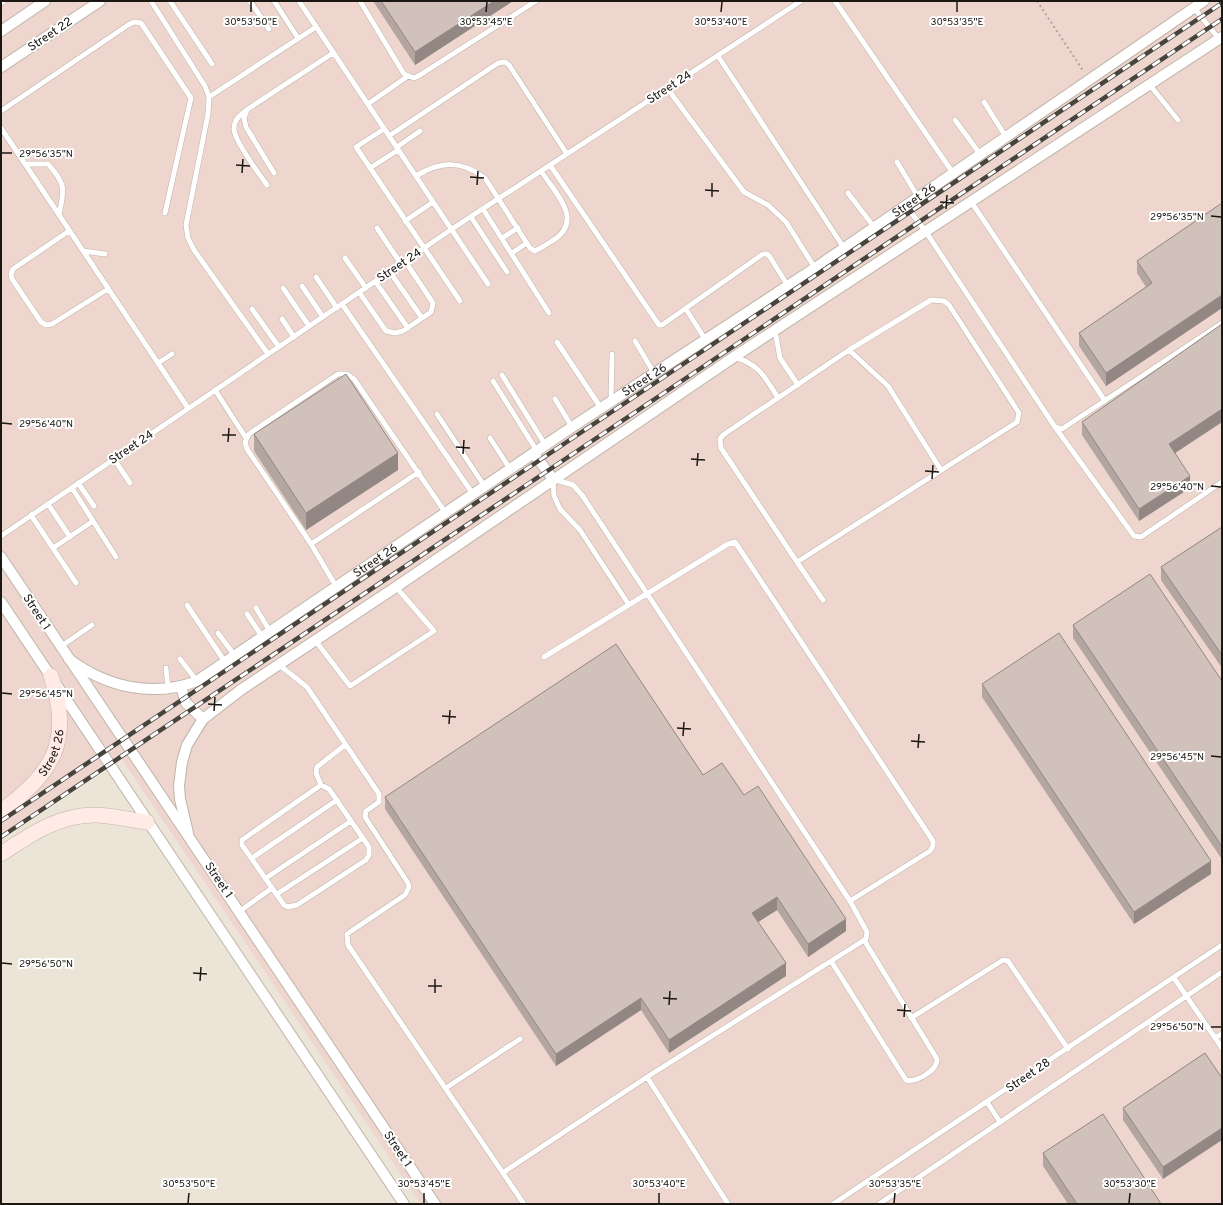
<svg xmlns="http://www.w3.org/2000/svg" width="1223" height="1205" font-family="Overpass,sans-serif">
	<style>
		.industrial { fill: #eed5ce }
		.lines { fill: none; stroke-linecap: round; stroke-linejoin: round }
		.service-casing { stroke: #bdb5a9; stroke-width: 6 }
		.minor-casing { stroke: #bdb5a9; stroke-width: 12 }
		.secondary-casing { stroke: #bdb5a9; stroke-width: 16 }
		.path { stroke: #aea69d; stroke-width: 2; stroke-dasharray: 2 3; stroke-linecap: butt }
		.service { stroke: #fff; stroke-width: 5 }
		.minor { stroke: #fff; stroke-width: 10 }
		.secondary { stroke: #ffeae5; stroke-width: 15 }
		.rail-casing { stroke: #47433d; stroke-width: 4.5 }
		.rail { stroke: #fff; stroke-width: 3; stroke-dasharray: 9; stroke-linecap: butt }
		.wall { fill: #b3a6a1 }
		.shaded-wall { fill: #928783 }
		.building { fill: #d0c1bb; stroke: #928783 }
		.ticks { fill: none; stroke: #1b1814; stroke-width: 1.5 }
		.labels { text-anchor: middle; stroke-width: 4; stroke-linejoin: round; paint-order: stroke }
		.street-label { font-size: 12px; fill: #1b1814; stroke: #fff }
		.ticks-label { font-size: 10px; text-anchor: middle; fill: #1b1814; stroke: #fff; stroke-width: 4; stroke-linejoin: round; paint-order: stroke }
	</style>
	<rect width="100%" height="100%" fill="#ede4d8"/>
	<path class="industrial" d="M1,1H1222V1204H421L119,755L1,834Z"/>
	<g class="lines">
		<g class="service-casing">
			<path id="service" d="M151,1L205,86L209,97L208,114L186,225L188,238L194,250L268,354
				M170,1L212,64
				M250,1L269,29
				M274,1L298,38
				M299,1L488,284
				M360,1L404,74L414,78L420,75L536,1
				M835,1L953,173
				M1,3L4,1
				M1194,8L1220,40
				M718,56L844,248
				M1149,84L1178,120
				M667,88L744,192L768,205L786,222L815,268
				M209,97L316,27
				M984,102L1006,137
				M368,104L408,76
				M247,110L244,118L246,127L274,173
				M1,111L128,25L134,22L141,23L191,98L165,213
				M955,120L980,154
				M1,128L188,408
				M384,129L356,147L460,301
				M389,136L498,63L505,62L509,65L567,154
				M397,147L420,131
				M897,162L918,197
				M25,164H48C67,185 64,190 59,215
				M550,165L659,325H662L763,254H767L770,257L788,286
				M370,168L398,150
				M416,176C441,161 461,160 485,178L530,248L535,251C541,248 546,245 552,241C585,221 556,194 541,171
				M267,185C259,174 234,140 234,129C234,119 241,114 248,109L333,53
				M848,193L874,227
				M972,203L1105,401
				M906,206L926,232L1055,427L1134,536L1141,537L1222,482
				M483,209L549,313
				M471,217L507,272
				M405,221L433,202
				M377,228L401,264
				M69,231L13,269L11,274L12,279L41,322L46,325L52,324L108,289
				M502,238L518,228
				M83,251L105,254
				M512,253L527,243
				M345,258L366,288
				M390,272L422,318
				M316,277L337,308
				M375,281L408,328
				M302,286L323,317
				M283,288L309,326
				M359,292L386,331L395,333L403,331L431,312L433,303L405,261
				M342,304L473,494
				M252,309L279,347
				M686,309L705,339
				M282,319L294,337
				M775,331L780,358L798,385
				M635,341L654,373
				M557,342L601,408
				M849,350L888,386L941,470
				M734,357C759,364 765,377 778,398
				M158,363L172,354
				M502,375L546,446
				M493,381L537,451
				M215,390L246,438
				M555,399L572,427
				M611,401L612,354
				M437,414L485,487
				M1056,427L1062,429L1065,427L1222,323
				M490,438L510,469
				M114,459L130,483
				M78,483L94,506
				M72,488L116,557
				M48,504L70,537
				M31,515L76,583
				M1,536L452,229L801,1
				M311,544L419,472
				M53,548L93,521
				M797,562L721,448L720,439L723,435L849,350L931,300L944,301L949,305L1019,413L1017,422L797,562L823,600
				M337,588L311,544L247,449L245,442L249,434L338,374H347L354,379L445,512
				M187,605L225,662
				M256,608L271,633
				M247,614L263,638
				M218,633L235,656
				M315,640L350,686L434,631L396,587
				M60,647L92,625
				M544,657L728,544L735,542L933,841V846L930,851L850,901
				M180,659L197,681
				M278,664L307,687L379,794V802L366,811L365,817L408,883L409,887L405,895L347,934L348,945L524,1204
				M166,668L168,688
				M321,785L329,789L369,847V855L366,860L297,905L288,907L284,905L242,845V840Z
				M321,785L316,773L317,767L345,745
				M252,858L337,800
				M266,878L351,821
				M277,894L363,838
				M240,911L272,888
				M831,961L906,1080C916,1083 938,1070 937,1059L864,940
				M1174,978L1222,1048
				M911,1018L1003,960L1008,961L1068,1049
				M1215,1038L1222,1034
				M647,1077L728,1204
				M446,1088L520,1039
				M987,1102L1000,1122
				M504,1172L647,1077L866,939L867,932L850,901L582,495L573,485L553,479L554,496L560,509L580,530L629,605
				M833,1204L1222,945
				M879,1204L1222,972"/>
		</g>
		<g class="minor-casing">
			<g id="minor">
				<path d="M1,31L45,1"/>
				<path d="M1,67L100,1"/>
				<path d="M534,454L553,479"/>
				<path d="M1,557L435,1204"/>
				<path d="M1,602L404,1204"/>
				<path id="s1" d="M69,659C106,687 153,698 197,681L572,427L815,268L1204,1"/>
				<path d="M181,687L186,703L203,719"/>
				<path d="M188,833L180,799L179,786L182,762L187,745L203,719L242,689L396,587L734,357L1222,37"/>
			</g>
		</g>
		<g class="secondary-casing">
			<g id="secondary">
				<path id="s2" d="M1,811C53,774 73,740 51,676"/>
				<path d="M1,854C30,835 58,815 94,815C111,815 130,820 147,822"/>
			</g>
		</g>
		<path class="path" d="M1037,1L1084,72"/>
		<use href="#service" class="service"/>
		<use href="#minor" class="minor"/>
		<use href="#secondary" class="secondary"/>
		<g class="rail-casing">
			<path id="rail" d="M1,821L1222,3
				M1,837L1222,19"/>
		</g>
		<use href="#rail" class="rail"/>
	</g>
	<path class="wall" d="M373,1H513L415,65Z
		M1222,203V308L1106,386L1079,346V333L1146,287L1137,273V261Z
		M1222,324V422L1175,453L1190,488L1139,521L1082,435V422Z
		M254,434L398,470L306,530L254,451Z
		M1222,527V668L1161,580V567Z
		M1073,625L1222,681L1221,858L1073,638Z
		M982,684L1211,874L1134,924L982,697Z
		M703,775L744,795L846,931L808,957L777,910L758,922L786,976L669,1053L641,1010L556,1066L385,809V797Z
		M1205,1053L1163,1179L1123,1120V1108Z
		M1043,1153L1161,1204H1068L1043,1166Z"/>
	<path class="shaded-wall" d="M494,1H513L415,65V52Z
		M1222,295V308L1106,386V373Z
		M1222,409V422L1169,457V444Z
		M398,453V470L306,530V513Z
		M1190,476V488L1139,521V509Z
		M1221,845H1222V857L1221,858Z
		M1211,861V874L1134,924V912Z
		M777,897V910L752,926V913Z
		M846,919V931L808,957V944Z
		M786,963V976L669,1053V1040Z
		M641,998V1010L556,1066V1054Z
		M1222,1128V1140L1163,1179V1167Z"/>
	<path class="building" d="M381,1H494L415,52Z
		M1222,203V295L1106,373L1079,333L1152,283L1137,261Z
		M1222,324V409L1169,444L1190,476L1139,509L1082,422Z
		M346,374L398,453L306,513L254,434Z
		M1222,527V655L1161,567Z
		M1150,574L1222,681V845H1221L1073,625Z
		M1059,633L1211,861L1134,912L982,684Z
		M616,644L703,775L722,763L744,795L758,786L846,919L808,944L777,897L752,913L786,963L669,1040L641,998L556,1054L385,797Z
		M1205,1053L1222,1078V1128L1163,1167L1123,1108Z
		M1103,1114L1161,1204H1077L1043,1153Z"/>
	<path class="ticks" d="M251,12V2M486,12L487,2M721,12L722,2M957,12V2M2,153H12M236,165L250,166M242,173L243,159M470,177L484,178M477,185L478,171M705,190L719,191M712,197V183M940,202L954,203M946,209L947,195M1211,216L1221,217M2,423L12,424M222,435H236M228,442L229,428M456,447L470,448M463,454L464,440M691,459L705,460M697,466L698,453M925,471L939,472M932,479L933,465M1211,486L1221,487M2,693L12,694M208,704L222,705M214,711L215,697M442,716L456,717M449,724L450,710M677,728L691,729M683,736L684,722M911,741L925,742M918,748L919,734M1211,756L1221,757M2,963L12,964M193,973L207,974M200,981L201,967M428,986H442M435,993V979M663,998L677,999M669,1005L670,991M897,1010L911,1011M904,1017L905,1004M1211,1027H1221M188,1203L189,1193M424,1203V1193M659,1203V1193M894,1203L895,1193M1129,1203L1130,1193"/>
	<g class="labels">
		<g class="street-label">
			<text transform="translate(50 34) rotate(-34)" y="4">Street 22</text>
			<text transform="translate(669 87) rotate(-33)" y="4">Street 24</text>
			<text dy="4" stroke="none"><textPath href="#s1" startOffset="999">Street 26</textPath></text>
			<text transform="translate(399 265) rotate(-34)" y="4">Street 24</text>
			<text dy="4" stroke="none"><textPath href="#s1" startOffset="675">Street 26</textPath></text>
			<text transform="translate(131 447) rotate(-34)" y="4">Street 24</text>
			<text dy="4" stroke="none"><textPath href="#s1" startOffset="351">Street 26</textPath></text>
			<text transform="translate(37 612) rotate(57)" y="4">Street 1</text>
			<text dy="4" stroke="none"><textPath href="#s2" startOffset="79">Street 26</textPath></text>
			<text transform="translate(219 880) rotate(56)" y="4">Street 1</text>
			<text transform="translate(1028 1075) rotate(-34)" y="4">Street 28</text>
			<text transform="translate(398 1149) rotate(56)" y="4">Street 1</text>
		</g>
	</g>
	<g class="ticks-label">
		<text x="251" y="25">30°53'50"E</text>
		<text x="486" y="25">30°53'45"E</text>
		<text x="721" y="25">30°53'40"E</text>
		<text x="957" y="25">30°53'35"E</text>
		<text x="46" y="157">29°56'35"N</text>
		<text x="1177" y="220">29°56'35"N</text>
		<text x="46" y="427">29°56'40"N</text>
		<text x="1177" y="490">29°56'40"N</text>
		<text x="46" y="697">29°56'45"N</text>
		<text x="1177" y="760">29°56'45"N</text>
		<text x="46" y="967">29°56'50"N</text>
		<text x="1177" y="1030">29°56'50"N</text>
		<text x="189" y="1187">30°53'50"E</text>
		<text x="424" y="1187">30°53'45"E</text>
		<text x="659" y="1187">30°53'40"E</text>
		<text x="895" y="1187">30°53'35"E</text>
		<text x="1130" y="1187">30°53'30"E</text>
	</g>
	<rect width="1223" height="1205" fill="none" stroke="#1b1814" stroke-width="4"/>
</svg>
